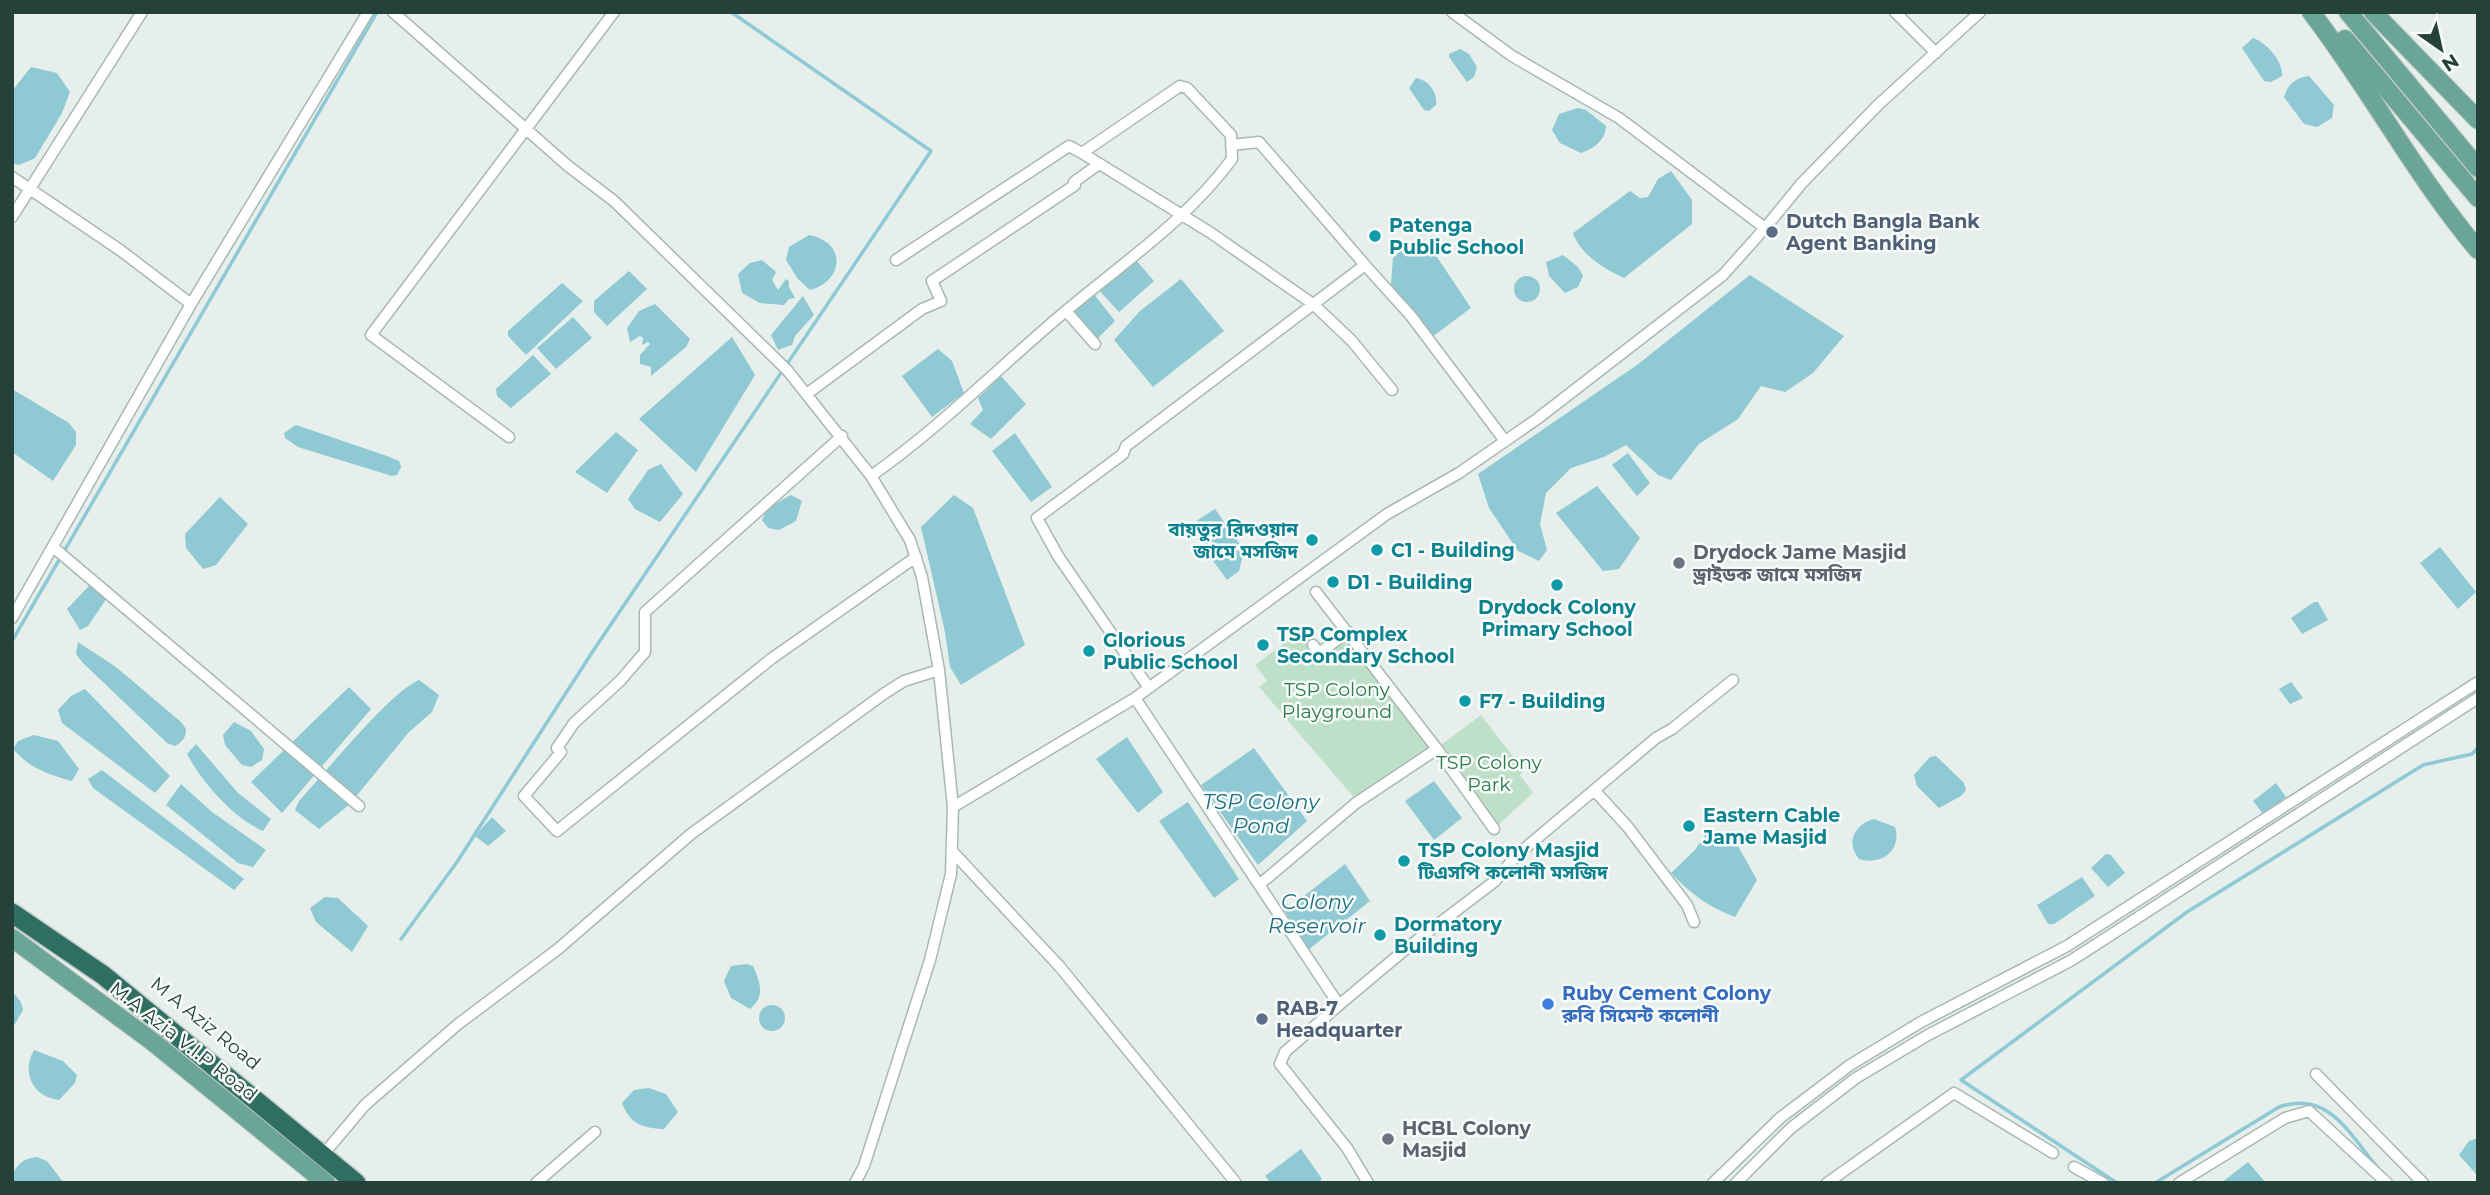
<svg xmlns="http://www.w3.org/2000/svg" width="2490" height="1195" font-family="Montserrat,'Noto Sans Bengali',sans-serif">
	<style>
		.green { fill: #bfe0c8 }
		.water { fill: #8ec9d4 }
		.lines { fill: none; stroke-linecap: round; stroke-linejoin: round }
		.stream { stroke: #8ec9d4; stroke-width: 3.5 }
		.street-casing { stroke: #a8b8b2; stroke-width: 13 }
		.primary-casing { stroke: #c2cac8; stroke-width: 20 }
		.highway-casing { stroke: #c2cac8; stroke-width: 22 }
		.street { stroke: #fff; stroke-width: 10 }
		.primary { stroke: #6aa596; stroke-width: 18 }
		.highway { stroke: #2f6f62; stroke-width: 19 }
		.service-dot { fill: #5c6f8a; stroke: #f7fbf9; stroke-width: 2.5 }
		.culture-dot { fill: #0f9aa8; stroke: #f7fbf9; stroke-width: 2.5 }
		.worship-dot { fill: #6b7280; stroke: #f7fbf9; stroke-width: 2.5 }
		.shop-dot { fill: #3f7fe0; stroke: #f7fbf9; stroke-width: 2.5 }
		.labels { text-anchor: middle; stroke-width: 5; stroke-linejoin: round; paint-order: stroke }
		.service-label { font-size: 19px; font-weight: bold; fill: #4e5e75; stroke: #f7fbf9; text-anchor: start }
		.culture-label { font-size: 19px; font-weight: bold; fill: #0d838f; stroke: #f7fbf9; text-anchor: start }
		.worship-label { font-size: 19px; font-weight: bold; fill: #5b616d; stroke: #f7fbf9; text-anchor: start }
		.park-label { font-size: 19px; fill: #2d7a4b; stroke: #f7fbf9 }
		.shop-label { font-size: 19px; font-weight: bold; fill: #366cbe; stroke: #f7fbf9; text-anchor: start }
		.street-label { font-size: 19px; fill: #24423a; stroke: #f7fbf9 }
		.water-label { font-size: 21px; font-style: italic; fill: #1c6f80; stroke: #f7fbf9 }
	</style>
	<rect width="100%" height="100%" fill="#e6efeb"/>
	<path class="green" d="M1302,630L1319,652L1347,632L1437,748L1481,715L1524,771L1520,775L1533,793L1494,829L1436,749L1357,801L1259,687L1267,681L1255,665Z"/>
	<path class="water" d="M2253,38C2266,42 2284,62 2282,76L2271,82L2264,81L2242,48Z
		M1460,49L1469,54L1477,67L1474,77L1467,82L1449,57V54Z
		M31,67L57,73L70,92L62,113L35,158L19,165L12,163V91Z
		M2309,76L2334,105L2332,118L2317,127L2304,124L2284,97C2288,84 2295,78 2309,76Z
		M1416,78C1429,80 1438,93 1436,105L1429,111L1424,110L1409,88Z
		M1578,108L1586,110L1606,126C1606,140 1593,149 1581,153L1560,143L1552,130L1559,114Z
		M1671,171L1692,200V224L1624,278C1604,269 1580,254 1573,233L1630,191L1640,198L1648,197L1658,179Z
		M809,235C847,242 844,281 810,290L798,279L786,260L789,247Z
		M1408,243L1431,248L1471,308L1432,337L1391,284L1393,258Z
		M1563,255L1578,267L1583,276L1578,287L1565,293L1549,276L1546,262Z
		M1135,259L1154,281L1119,312L1098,289Z
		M762,260L776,272L772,280L778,290L786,279L789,281V287L795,298L789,299L784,305L760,303L742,293L738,274L750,263Z
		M629,271L647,289L607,326L594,312V301Z
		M1750,275L1844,336L1813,373L1785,392L1761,386L1738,419L1699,444L1671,480L1658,475L1626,445L1604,457L1571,468L1546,493L1540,524L1547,550L1539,561L1518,551L1489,508L1478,474L1637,365Z
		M1514 289a13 13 0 1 1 26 0a13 13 0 1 1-26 0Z
		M1181,279L1224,331L1153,387L1114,340L1140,311Z
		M562,283L583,301L526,355L508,336V331Z
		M1093,293L1115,321L1097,339L1070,310Z
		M803,296L814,315L795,336L792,345L778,350L771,335Z
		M655,304L690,339L686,347L651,376V367L640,364V355L650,344L648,342L642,345L643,338L640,336L630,342L627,328L639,311Z
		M573,317L592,338L556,369L537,348Z
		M732,337L755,375L696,472L639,419Z
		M938,349L952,361L964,393L932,417L902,376Z
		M533,355L551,374L511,408L497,396L496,389Z
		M1001,376L1026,404L991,439L970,424L983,410L978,398Z
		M12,389L69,423L76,432V445L53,481L12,452Z
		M296,425L387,456L399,461L401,467L397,475L392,476L298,447L285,438L284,433Z
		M616,432L638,450L607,493L575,472Z
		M1015,433L1052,487L1031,502L992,451Z
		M1628,453L1650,483L1637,496L1612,465Z
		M661,464L683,494L660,522L635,509L628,499L648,470Z
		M1597,486L1640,538L1619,569L1603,571L1556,513Z
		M791,495L802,501L796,521L779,530L768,528L762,520L767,508Z
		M954,495L973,508L1025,645L961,685L950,667L945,632L921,527Z
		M220,497L248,524L216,565L203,569L186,548L185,534Z
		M1215,509L1244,550L1239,571L1227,580L1188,526Z
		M2440,547L2476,592L2458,609L2420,563Z
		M90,585L107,598L88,626L80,630L67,609Z
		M2314,602H2318L2328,620L2302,634L2291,618Z
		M78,642L116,667L181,722L186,729C186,738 182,742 175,746L167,743L83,663L76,654Z
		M419,680L439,695L432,712L409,732L349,805L319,829L295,810L299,801C324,774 391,691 419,680Z
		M2291,682L2303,698L2290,704L2279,689Z
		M349,687L371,709L282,813L251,782Z
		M85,689L170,776L155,793L62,723L58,710L71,696Z
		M234,722L251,731L264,749L262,760L251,767L242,765L225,745L223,735Z
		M34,735L58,741L79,769L72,781C49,775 29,768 13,749L18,741Z
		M1127,737L1163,792L1138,813L1096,759Z
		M196,744L238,793L271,819L263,831C233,818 202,782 187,754Z
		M1254,748L1307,821L1258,865L1201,785Z
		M1936,756L1964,783L1966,790L1961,796L1939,808L1917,786L1914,775L1930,757Z
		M102,770L244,879L234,890L93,788L88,779Z
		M1434,781L1462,818L1434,840L1405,801Z
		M2276,783L2286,797L2263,814L2253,801Z
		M181,784L212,812L266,850L253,867L238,863L166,805Z
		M1188,802L1239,879L1214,898L1159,821Z
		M492,817L506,831L488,846L475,836Z
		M1874,819L1895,827C1902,850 1882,866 1859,859C1845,842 1855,824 1874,819Z
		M1710,828L1738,846L1757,880L1735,917C1708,907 1690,893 1671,873L1695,850Z
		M2106,854L2111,855L2125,873L2108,887L2091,868Z
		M1345,864L1370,901L1308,950L1285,911Z
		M2082,877L2095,896L2054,924H2048L2037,905Z
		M325,897L338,898L368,926L352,952L316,922L310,908Z
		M747,964L753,966C760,983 766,995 750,1009L731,998L724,981L731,966Z
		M12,991L21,1002L23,1010L12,1029Z
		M759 1018a13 13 0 1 1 26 0a13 13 0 1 1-26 0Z
		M34,1050L63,1061L77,1075L75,1083L59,1100C33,1097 21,1073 34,1050Z
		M649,1088L666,1094L678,1112L664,1129C642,1128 630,1124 622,1103L634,1090Z
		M2478,1138V1176L2459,1155L2469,1141Z
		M1301,1149L1322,1179L1318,1183H1271L1265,1176Z
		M37,1157L47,1161L64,1183H12C12,1168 22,1158 37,1157Z
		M2248,1162L2266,1183H2221Z"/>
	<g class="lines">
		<path class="stream" d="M12,641L377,12
			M401,939L457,862L593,651L931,151L731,12
			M2117,1183L1961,1080L2187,912L2423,765L2472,754L2478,748
			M2155,1183L2279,1107C2329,1090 2349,1134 2378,1168"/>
		<g class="street-casing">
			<path id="street" d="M393,12L568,166L614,201L788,371L871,476L910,540L922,577L939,670L953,807
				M1452,12L1512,56L1619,118L1765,228L1802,183L1878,105L1980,12
				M1895,12L1936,53
				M1082,153L1211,233L1313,304L1352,341L1392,390
				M12,177L120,250L191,304
				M12,217L142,12
				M1365,265L1411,316L1505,441
				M1066,311L1095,344
				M808,393L922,309L941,301L932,281L1075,185L1074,182L1099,164
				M842,436L645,612V652L620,681L574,723L557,748L561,752L524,796L557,831L771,659L916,557
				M509,437L371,335L614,12
				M871,476C941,427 1001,365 1067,310C1123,263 1188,219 1232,159L1231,135L1187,88L1180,86L1082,153L1069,146L896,260
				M53,547L359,806
				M12,618L191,304L368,12
				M1313,645L1319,653L1348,632
				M1149,688L1058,556L1037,518L1123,454L1126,446L1365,265L1259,142L1231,145
				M1135,698L1339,1005L1285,1052L1280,1064L1347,1148L1368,1183
				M1437,749L1494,829
				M1594,790L1627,826L1687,905L1694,922
				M952,851L1060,967L1236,1183
				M1259,885L1356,803L1437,749L1316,592
				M1339,1005L1407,948L1495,881L1517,855L1656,738L1672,729L1733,680
				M2316,1074L2423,1183
				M327,1150L365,1105L457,1025L558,949L691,834L885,693L904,681L939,670
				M2074,1167L2103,1183
				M536,1183L595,1132
				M855,1183L864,1166L930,960L951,874L953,807L1135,698L1387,514L1459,473L1537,419L1723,275L1765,228
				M1713,1183L1780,1118L1850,1065L1921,1022L2067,946L2478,682
				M1736,1183L1791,1128L1856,1078L1928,1035L2072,960L2478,698
				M1827,1183L1954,1093L2053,1153
				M2179,1183L2285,1118L2309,1111L2387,1183"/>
		</g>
		<g class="primary-casing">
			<path id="primary" d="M2311,12C2370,89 2415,175 2478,250
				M2348,12L2478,168
				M2373,12L2478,120
				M2345,39L2478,198
				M12,938L153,1042L326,1183"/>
		</g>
		<g class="highway-casing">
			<path id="highway" d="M12,913L103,975L356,1183"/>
		</g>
		<use href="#street" class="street"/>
		<use href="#primary" class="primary"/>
		<use href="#highway" class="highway"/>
	</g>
	<g class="service-dot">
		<circle cx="1772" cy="232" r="7"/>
		<circle cx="1262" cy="1019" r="7"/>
	</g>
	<g class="culture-dot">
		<circle cx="1375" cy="236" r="7"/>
		<circle cx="1312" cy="540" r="7"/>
		<circle cx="1377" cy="550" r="7"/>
		<circle cx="1333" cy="582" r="7"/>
		<circle cx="1557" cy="585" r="7"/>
		<circle cx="1263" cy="645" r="7"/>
		<circle cx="1089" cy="651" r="7"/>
		<circle cx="1465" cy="701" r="7"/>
		<circle cx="1689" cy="826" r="7"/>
		<circle cx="1404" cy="861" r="7"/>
		<circle cx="1380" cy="935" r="7"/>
	</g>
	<g class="worship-dot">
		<circle cx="1679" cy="563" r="7"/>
		<circle cx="1388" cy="1139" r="7"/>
	</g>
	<circle class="shop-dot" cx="1548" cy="1004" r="7"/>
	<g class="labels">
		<g class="service-label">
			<text x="1786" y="228">Dutch Bangla Bank<tspan x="1786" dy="22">Agent Banking</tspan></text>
			<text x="1276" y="1015">RAB-7<tspan x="1276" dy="22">Headquarter</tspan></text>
		</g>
		<g class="culture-label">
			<text x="1389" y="232">Patenga<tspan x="1389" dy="22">Public School</tspan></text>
			<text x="1298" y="536" text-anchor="end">বায়তুর রিদওয়ান<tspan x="1298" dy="22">জামে মসজিদ</tspan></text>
			<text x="1391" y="557">C1 - Building</text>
			<text x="1347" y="589">D1 - Building</text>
			<text x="1557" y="614" text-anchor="middle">Drydock Colony<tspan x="1557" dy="22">Primary School</tspan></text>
			<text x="1277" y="641">TSP Complex<tspan x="1277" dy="22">Secondary School</tspan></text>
			<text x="1103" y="647">Glorious<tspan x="1103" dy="22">Public School</tspan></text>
			<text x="1479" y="708">F7 - Building</text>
			<text x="1703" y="822">Eastern Cable<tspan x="1703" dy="22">Jame Masjid</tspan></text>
			<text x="1418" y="857">TSP Colony Masjid<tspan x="1418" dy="22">টিএসপি কলোনী মসজিদ</tspan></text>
			<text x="1394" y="931">Dormatory<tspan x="1394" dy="22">Building</tspan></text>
		</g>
		<g class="worship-label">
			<text x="1693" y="559">Drydock Jame Masjid<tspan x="1693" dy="22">ড্রাইডক জামে মসজিদ</tspan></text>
			<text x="1402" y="1135">HCBL Colony<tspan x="1402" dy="22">Masjid</tspan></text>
		</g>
		<g class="park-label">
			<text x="1337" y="696">TSP Colony<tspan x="1337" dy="22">Playground</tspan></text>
			<text x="1489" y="769">TSP Colony<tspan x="1489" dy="22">Park</tspan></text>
		</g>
		<g class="shop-label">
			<text x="1562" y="1000">Ruby Cement Colony<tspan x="1562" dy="22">রুবি সিমেন্ট কলোনী</tspan></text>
		</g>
		<g class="street-label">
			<text transform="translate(206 1023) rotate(39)" y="7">M A Aziz Road</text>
			<text transform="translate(184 1041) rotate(38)" y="7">M.A Azia V.I.P Road</text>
		</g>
		<g class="water-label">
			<text x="1261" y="809">TSP Colony<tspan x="1261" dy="24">Pond</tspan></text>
			<text x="1317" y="909">Colony<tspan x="1317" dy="24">Reservoir</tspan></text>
		</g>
	</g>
	<rect width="2490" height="1195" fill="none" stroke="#24423a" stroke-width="28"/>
	<g transform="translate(2441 49) rotate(146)" stroke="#f7fbf9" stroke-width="5" paint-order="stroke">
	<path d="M0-5L12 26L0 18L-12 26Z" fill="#24423a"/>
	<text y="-10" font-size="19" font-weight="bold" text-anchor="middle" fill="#24423a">N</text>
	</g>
</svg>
